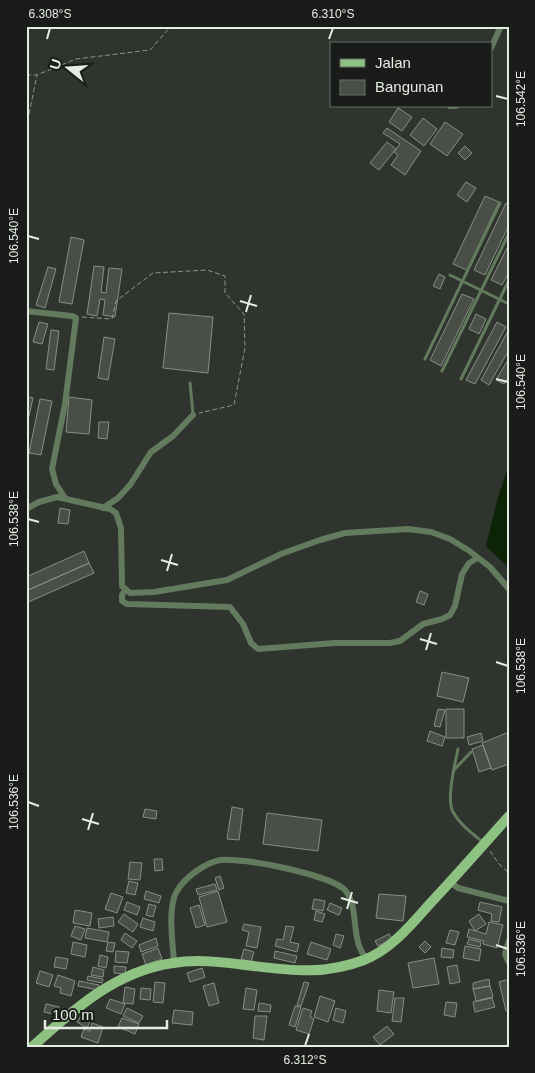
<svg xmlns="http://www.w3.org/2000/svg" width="535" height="1073" font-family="Helvetica,sans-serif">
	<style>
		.water { fill: #0b2405 }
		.building { fill: #494f47; stroke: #878e85 }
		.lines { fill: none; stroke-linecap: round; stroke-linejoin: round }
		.path { stroke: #8d928c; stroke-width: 1; stroke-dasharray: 5 2.5; stroke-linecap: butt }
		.lane { stroke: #627b5c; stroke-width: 3 }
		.street { stroke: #627b5c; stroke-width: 6 }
		.primary { stroke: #8ec282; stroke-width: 10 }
		.ticks { fill: none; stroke: #e7ebe6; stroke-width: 2 }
		.neatline { fill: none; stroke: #e7ebe6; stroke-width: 2 }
		.ticks-label { font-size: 12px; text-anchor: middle; fill: #e7ebe6 }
	</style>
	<rect width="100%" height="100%" fill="#2f352e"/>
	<path class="water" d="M509,465V568L486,546L498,497Z"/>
	<path class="building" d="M398,108L412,117L402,131L389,122Z
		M423,118L437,129L424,146L410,135Z
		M445,122L463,134L447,156L430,144Z
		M387,128L421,151L405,175L391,165L398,155L394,152L400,144L383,133Z
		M387,142L396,149L379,170L370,163Z
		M465,146L472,153L465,160L458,153Z
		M466,182L476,188L467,202L457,195Z
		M485,196L499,202L467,270L453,264Z
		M506,203L509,205V225L485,275L474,270Z
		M71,237L84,240L72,304L59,302Z
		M509,244V272L502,285L491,280Z
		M94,266L104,267L101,292L106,293L109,268L122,269L115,317L103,315L105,300L100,299L97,316L87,314Z
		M48,267L56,269L45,308L36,305Z
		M439,274L445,277L440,289L433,286Z
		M462,294L474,299L441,366L430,360Z
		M169,313L213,317L208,373L163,368Z
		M476,314L486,319L479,334L469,329Z
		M39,322L48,324L42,344L33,342Z
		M497,322L506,327L475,384L466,380Z
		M509,329V350L489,385L481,380Z
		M51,330L59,331L54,370L46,369Z
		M104,337L115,339L108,380L98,378Z
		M509,358V376L504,384L496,380Z
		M26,396L33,398L26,429Z
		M69,397L92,400L89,434L66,432Z
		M40,399L52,401L41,455L29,453Z
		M99,422H109L107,439L98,438Z
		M60,508L70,510L68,524L58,523Z
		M84,551L89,563L26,591V577Z
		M89,563L94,573L26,603V591Z
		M420,591L428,594L424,605L416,602Z
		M442,672L469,678L463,702L437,696Z
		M438,709L445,710L440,727L434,726Z
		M446,709H464V738H446Z
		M430,731L445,737L442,746L427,741Z
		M509,732V764L492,770L482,743Z
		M481,733L483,741L469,745L467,737Z
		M483,745L491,768L479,772L472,749Z
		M232,807L243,809L239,840L227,839Z
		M145,809L157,811L156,819L143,817Z
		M267,813L322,820L318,851L263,844Z
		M154,859H162L163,870L155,871Z
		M130,862L142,863L140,880L128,879Z
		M220,876L224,888L219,890L215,878Z
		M129,881L138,883L135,895L126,893Z
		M215,884L217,890L198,895L196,889Z
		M146,891L161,896L159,903L144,899Z
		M218,891L227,922L207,927L199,897Z
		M111,893L123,897L117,913L105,909Z
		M379,894L406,896L403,921L376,918Z
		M314,899L325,901L323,911L312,909Z
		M127,902L140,907L137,915L124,910Z
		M480,902L502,907L499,922L491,921L492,914L478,910Z
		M330,903L342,908L339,915L327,910Z
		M149,904L156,906L153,917L146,915Z
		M199,905L205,925L196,928L190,908Z
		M75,910L92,913L90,926L73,923Z
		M316,911L325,914L322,922L314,920Z
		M124,914L138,924L133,932L118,922Z
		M479,914L486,924L475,931L469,921Z
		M113,917L114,926L99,928L98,919Z
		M143,918L155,922L153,931L140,927Z
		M489,922L503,925L497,948L483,944L484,941L467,937L469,929L486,934Z
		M244,924L261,927L257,948L246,946L249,932L242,930Z
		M75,926L85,929L81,940L71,936Z
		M286,926L294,927L290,942L299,944L297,952L275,946L277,939L283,940Z
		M87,928L109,932L107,942L85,938Z
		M450,930L459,932L455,945L446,943Z
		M125,933L137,941L132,948L121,940Z
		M336,934L344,936L340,948L333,945Z
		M389,934L392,939L378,946L375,941Z
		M156,938L158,946L141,952L139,945Z
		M469,939L481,942L480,947L467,944Z
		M425,941L431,947L425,953L419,947Z
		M73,942L87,945L85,957L71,954Z
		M108,942L115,943L113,952L106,951Z
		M311,942L331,949L327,960L307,954Z
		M465,946L481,949L479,961L463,958Z
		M158,948L162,959L146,965L142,954Z
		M442,948L454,950L453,958L441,957Z
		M244,949L254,952L251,962L241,959Z
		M116,951L129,952L127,963L115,962Z
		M275,951L297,956L295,963L274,958Z
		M100,955L108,957L106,968L98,966Z
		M56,957L68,959L66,969L54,967Z
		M434,958L439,984L413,988L408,963Z
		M457,965L460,982L450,984L447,967Z
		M114,966L126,967L125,974L114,973Z
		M93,967L104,970L103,977L91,975Z
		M202,968L205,977L190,982L187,973Z
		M40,971L53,975L49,987L36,983Z
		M58,975L75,981L71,996L60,993L61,988L54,986Z
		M88,976L103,979L102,983L87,980Z
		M489,979L490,986L473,989V983Z
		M509,979V1011H506L499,982Z
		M79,981L99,985L98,990L78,986Z
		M155,982L165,983L163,1003L153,1002Z
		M304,982L309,983L301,1006L297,1005Z
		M214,983L219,1003L209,1006L203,986Z
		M490,986L493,997L476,1001L473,989Z
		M125,987L135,989L133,1004L123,1003Z
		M141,988L151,989L150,1000L140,999Z
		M246,988L257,990L254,1010L243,1009Z
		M379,990L394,992L391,1013L377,1011Z
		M320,996L335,1001L328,1022L314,1017Z
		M395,998H404L401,1022L392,1021Z
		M492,998L495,1007L475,1012L473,1002Z
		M110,999L125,1004L121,1014L106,1008Z
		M446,1002L457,1003L455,1017L444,1015Z
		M259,1003L271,1005L270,1012L258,1011Z
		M46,1004L59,1007L57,1015L44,1012Z
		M295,1006L301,1007L295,1027L289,1025Z
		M127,1008L143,1016L139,1023L123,1016Z
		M303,1008L312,1011L310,1017L314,1019L309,1034L296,1030Z
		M336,1008L346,1011L343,1023L333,1020Z
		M174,1010L193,1012L192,1025L172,1023Z
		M81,1016L90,1021L87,1028L77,1022Z
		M255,1016H267L264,1040L253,1038Z
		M122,1018L139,1024L135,1034L118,1027Z
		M92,1023L103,1027L98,1043L81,1037L84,1029L90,1031Z
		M387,1026L394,1034L380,1045L373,1037Z"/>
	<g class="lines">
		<path class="path" d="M26,75H37L76,59L150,50L171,26
			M26,129L37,75
			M82,317L112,319L116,301L153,273L207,270L225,276V293L244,314L245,348L234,405L199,413
			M490,851L499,864L509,873"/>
		<path class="lane" d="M450,275L509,304
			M425,359L500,203
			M442,371L509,233
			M461,379L509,280
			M190,383L193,414
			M458,749C455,764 446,799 453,812C460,825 473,834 484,843
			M454,770L471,752"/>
		<path class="street" d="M491,48L501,26
			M450,106H456
			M26,311L72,316L76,318L65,404L52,469L56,484L65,498
			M103,508L118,498L130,485L151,452L173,436L193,415
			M26,509L39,502L57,497L110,509L116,513L121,528L122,586L130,593L154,592L227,580L281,554L320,540L345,533L408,529L431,532L450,539L468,550L490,567L509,589
			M125,590L122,595V601L127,604L230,607L243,624L251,643L258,649L335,643H390L400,641L423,624L442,619L450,615L455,606L462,574L469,563L478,558
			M450,882L458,888L509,901
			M509,940L505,954L509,963
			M174,963C173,944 167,907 177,891C184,878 205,863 220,860C242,857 331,875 345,890C357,905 353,925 358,942C359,948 363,954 366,959"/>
		<path class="primary" d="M32,1047C74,1009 116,971 173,963C196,959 222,962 245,965C289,970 322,976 364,960C395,948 416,918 438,895C462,869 485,843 509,816"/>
	</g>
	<path class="ticks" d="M47,39L50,28M329,39L333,28M496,96L508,99M28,236L39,239M240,301L257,306M246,312L251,295M496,379L508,382M28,519L39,522M161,560L178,565M167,571L172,554M420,639L437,644M426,650L431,633M496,662L508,666M28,802L39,806M82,819L99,824M88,830L93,813M341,898L358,903M347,909L352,892M496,945L508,949M305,1046L309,1034"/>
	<rect width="535" height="1073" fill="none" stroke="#191c18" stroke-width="55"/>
	<rect x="330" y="42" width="162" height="65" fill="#191c18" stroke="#6b6f6a"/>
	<rect x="340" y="59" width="25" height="8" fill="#8ec282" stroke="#6b6f6a"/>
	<text x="375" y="68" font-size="15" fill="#e7ebe6">Jalan</text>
	<rect x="340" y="80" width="25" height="15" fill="#494f47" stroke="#6b6f6a"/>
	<text x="375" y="92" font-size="15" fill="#e7ebe6">Bangunan</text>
	<g transform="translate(68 68) rotate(287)" stroke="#191c18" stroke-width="4" paint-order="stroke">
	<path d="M0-4L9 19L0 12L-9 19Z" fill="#e7ebe6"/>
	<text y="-8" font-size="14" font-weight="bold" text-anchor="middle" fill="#e7ebe6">U</text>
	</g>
	<path d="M45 1020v8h122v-8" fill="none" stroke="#e7ebe6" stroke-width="2.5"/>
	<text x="52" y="1020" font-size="15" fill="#e7ebe6" stroke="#191c18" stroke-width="4" paint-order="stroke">100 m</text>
	<rect x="28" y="28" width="480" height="1018" class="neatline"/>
	<g class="ticks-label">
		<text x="50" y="18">6.308°S</text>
		<text x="333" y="18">6.310°S</text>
		<text transform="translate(521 99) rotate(-90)" y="4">106.542°E</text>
		<text transform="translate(14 236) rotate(-90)" y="4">106.540°E</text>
		<text transform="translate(521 382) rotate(-90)" y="4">106.540°E</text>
		<text transform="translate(14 519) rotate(-90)" y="4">106.538°E</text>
		<text transform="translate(521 666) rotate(-90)" y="4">106.538°E</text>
		<text transform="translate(14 802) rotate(-90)" y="4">106.536°E</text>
		<text transform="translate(521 949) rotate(-90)" y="4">106.536°E</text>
		<text x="305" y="1064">6.312°S</text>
	</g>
</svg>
